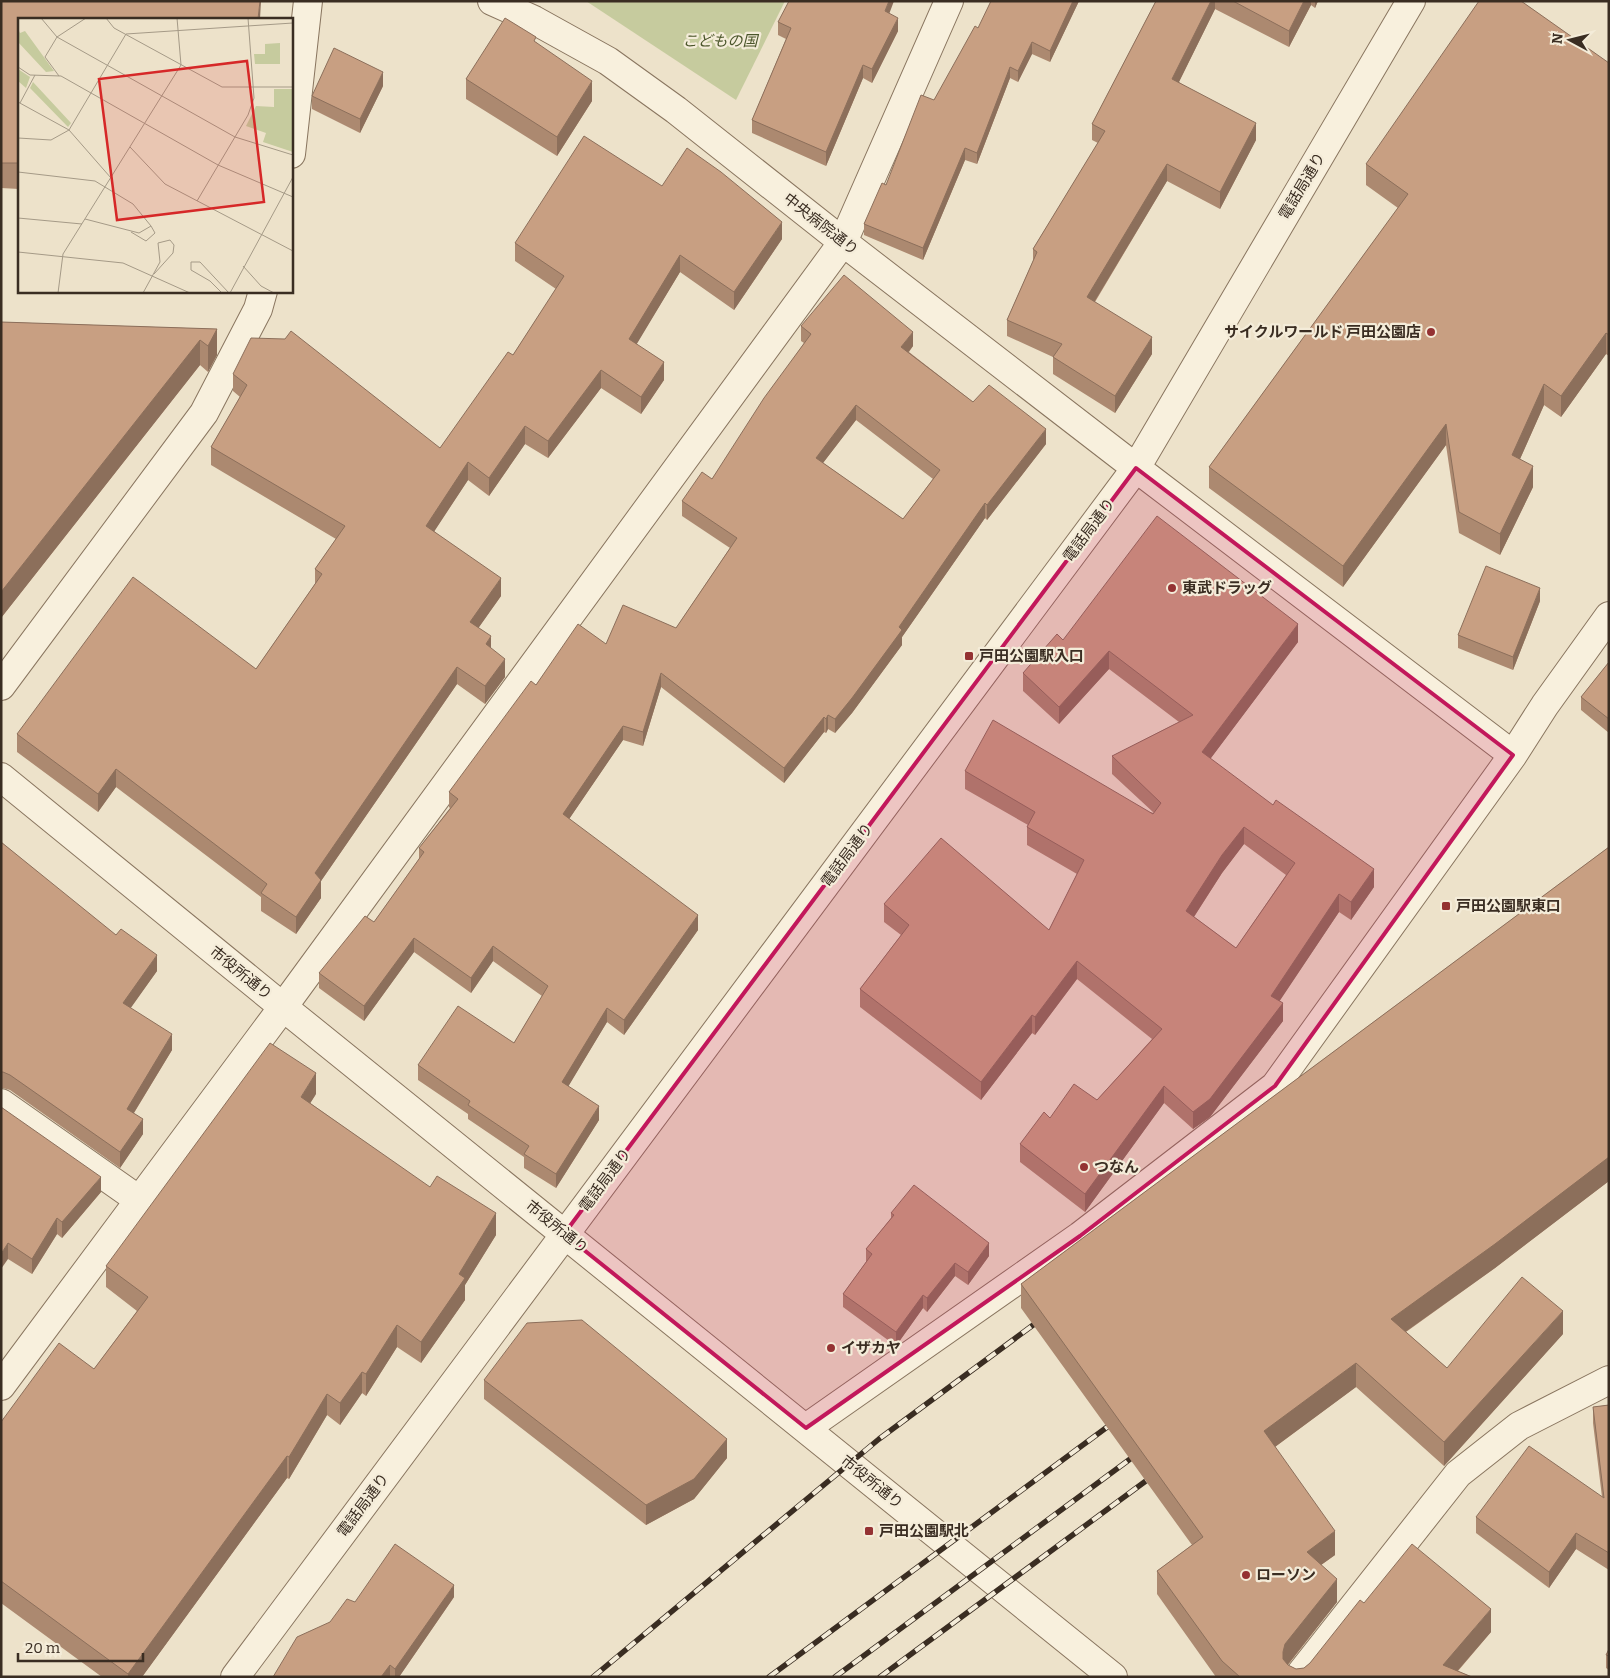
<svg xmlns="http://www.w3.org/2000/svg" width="1610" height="1678" font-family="Bitter,'Noto Sans JP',serif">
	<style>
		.green { fill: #c6cb9e }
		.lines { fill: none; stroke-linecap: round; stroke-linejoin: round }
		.minor-casing { stroke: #89755f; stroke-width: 30 }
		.minor { stroke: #f8f0dd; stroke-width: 28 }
		.rail-casing { stroke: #3a2d22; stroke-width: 5.5 }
		.rail { stroke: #f4ecd9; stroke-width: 4; stroke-dasharray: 11; stroke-linecap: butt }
		.wall { fill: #ac8970; fill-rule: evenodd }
		.shaded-wall { fill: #8c6f5b }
		.building { fill: #c89f82; stroke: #8c6f5b; fill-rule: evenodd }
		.marked { fill: #c2185b; fill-opacity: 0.2; stroke: #c2185b; stroke-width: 4; stroke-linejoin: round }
		.poi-dot { fill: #943233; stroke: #f4ecd9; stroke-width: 2 }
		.labels { text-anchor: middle; stroke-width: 4.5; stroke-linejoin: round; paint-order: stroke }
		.park-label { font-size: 15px; font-style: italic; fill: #4a552a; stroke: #f4ecd9 }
		.street-label { font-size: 15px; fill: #3a2d22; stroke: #f4ecd9 }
		.poi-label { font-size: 15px; font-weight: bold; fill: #3a2d22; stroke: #f4ecd9; text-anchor: start }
		.inset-road { fill: none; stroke: #a59a87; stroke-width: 1 }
		.view { fill: #d62828; fill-opacity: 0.15; stroke: #d62828; stroke-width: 2.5 }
		.inset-edge { fill: none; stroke: #3a2d22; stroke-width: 2.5 }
	</style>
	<rect width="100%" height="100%" fill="#ede2ca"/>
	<path class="green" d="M586,1H785L736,100Z"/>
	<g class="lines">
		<g class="minor-casing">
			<path id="minor" d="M492,1L534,20L608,61L676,110L843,242L1136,468L1513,755
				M291,154L308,1
				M1,686L204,413L258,309L263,291
				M1,777L283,1007L1113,1677
				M1,1103L139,1200
				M1,1386L283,1007L843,242L949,1
				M806,1428L1080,1236L1275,1086L1513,755L1545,705L1609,616
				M235,1677L1136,468L1411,1
				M1298,1677L1458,1474L1519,1426L1609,1380"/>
		</g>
		<use href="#minor" class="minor"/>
		<g class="rail-casing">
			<path id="rail" d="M593,1677L879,1439L1044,1317
				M769,1677L1118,1419
				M835,1677L1141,1451
				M880,1677L1158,1472"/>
		</g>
		<use href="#rail" class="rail"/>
	</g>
	<path class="wall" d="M1,1L19,19V189L1,188Z
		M1079,1L1050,62L1032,54L1018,82L1010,78L977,164L965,160L923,260L864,235V224L934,100L978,28Z
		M1156,1H1318L1315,8L1311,5L1289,47L1215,9L1179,82L1256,140L1220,209L1167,181L1095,302L1152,354L1115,413L1053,374V357L1007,336V320L1033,261V249L1098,143L1092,140V124Z
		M889,13L898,31L872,83L863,78L826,166L752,133V120L786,39L778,35V22Z
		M536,42L592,101L557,156L466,99V79Z
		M1609,63V356L1606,354L1561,417L1544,405L1520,459L1533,487L1500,555L1459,533L1446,445L1343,587L1209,488V467L1398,208L1366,185V164Z
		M383,86L360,133L312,109V96Z
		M662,186L782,239L734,310L680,272L636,344L664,380L641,414L601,388L548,458L525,444L489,496L468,480L434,531L501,596L478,628L491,648L505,677L485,704L457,684L321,881V898L296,934L261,911V897L116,787L98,812L17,752V734L256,669L315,584V569L336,539L211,465V447L240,397L233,391V374L440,448L513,355L556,289L515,261V243Z
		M1,322L217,329V355L208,372L200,365L1,618Z
		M801,326L913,346L909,352L973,402L1046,444L987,520L985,518L902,637V645L852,713L835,733L828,729L826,733L824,732L784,783L661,687L643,746L623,740L569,819L698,930L624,1035L607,1022L568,1086L599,1120L556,1188L524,1168V1157L468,1119V1114L418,1080V1065L514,1043L542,996L493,961L471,993L414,952L364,1021L319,988V973L374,922L419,859V848L450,808L449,807V792L536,685L606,644L676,628L730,548L682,516V501L712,479L804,343L801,341ZM856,420L933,479L903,519L823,463Z
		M1540,601L1513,670L1458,648V635Z
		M1063,640L1298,642L1210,759L1374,887L1351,920L1339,912L1279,1001L1283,1021L1210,1117L1193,1129L1164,1103L1085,1212L1020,1162V1144L1050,1118L1097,1100L1152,1039L1077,979L1035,1035L1032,1033L981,1100L860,1007V989L901,935L884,922V904L1049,930L1077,874L1027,845V827L1028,825L965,789V771L1154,813L1112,774V756L1179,722L1109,669L1059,724L1023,691V673ZM1244,844L1286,875L1236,948L1194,917L1222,873Z
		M1609,662V733L1581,710V697Z
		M1,842L157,971L130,1008L172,1050L134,1113L143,1134L120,1168L10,1090L3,1088H1Z
		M1609,847V1181L1495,1268L1406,1332L1447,1368L1563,1334L1444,1466L1356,1387L1275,1447L1335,1555L1321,1565L1337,1602L1288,1665L1296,1669L1304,1668L1310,1663L1364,1603L1491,1632L1458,1671L1472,1677H1216L1157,1594V1571L1192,1545L1021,1308V1284Z
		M316,1094L310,1103L496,1235L465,1285V1300L421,1363L397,1347L366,1396L362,1393L340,1425L327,1415L289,1479L287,1478L142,1677H102L1,1603V1422L94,1369L137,1311L106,1287V1266Z
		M1,1107L101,1192L62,1238L57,1234L32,1274L8,1259Z
		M891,1213L989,1256L968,1285L955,1276L927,1312L923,1308L896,1346L843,1307V1294L866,1262V1249L891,1218Z
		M484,1380L727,1458L694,1499L646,1525L484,1399Z
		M1609,1405V1570L1576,1549L1549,1588L1476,1533V1517L1602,1497L1593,1423V1407Z
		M454,1597L399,1677H273L330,1622L355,1602Z
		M1609,1649V1670L1606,1668V1655Z"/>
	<path class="shaded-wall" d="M260,1H261L260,19H258Z
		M889,1H894L885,25V11Z
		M1073,1H1079L1050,62V51Z
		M1211,1H1215V9L1172,96V79Z
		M1304,1H1311V5L1289,47V31Z
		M1315,1H1318L1315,8Z
		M898,18V31L872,83V69Z
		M1032,42V54L1018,82V71Z
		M863,65V78L826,166V152Z
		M1010,67V78L977,164V153Z
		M383,72V86L360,133V119Z
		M592,81V101L557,156V137Z
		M1256,123V140L1220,209V192Z
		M965,148V160L923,260V248Z
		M1167,164V181L1087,314V297Z
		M782,222V239L734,310V292Z
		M680,255V272L629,357V339Z
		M217,329V355L208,372V346Z
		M913,332V346L901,361V347Z
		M1606,333V354L1561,417V396Z
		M1152,337V354L1115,413V396Z
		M200,340V365L1,618V592Z
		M664,362V380L641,414V397Z
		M601,370V388L548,458V441Z
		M1544,384V405L1512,477V455Z
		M856,405V420L816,472V458Z
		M1446,424V445L1343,587V566Z
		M525,426V444L489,496V478Z
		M1046,429V444L987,520V505Z
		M468,462V480L426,544V526Z
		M1533,466V487L1500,555V534Z
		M985,503V518L902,637V645L852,713L835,733V719Z
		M501,578V596L470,640V622Z
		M1540,588V601L1513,670V657Z
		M1298,624V642L1202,770V752Z
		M491,636V654L486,644Z
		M1109,651V669L1059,724V707Z
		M505,659V677L485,704V686Z
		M457,667V684L321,881V898L296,934V917L315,873Z
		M661,673V687L643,746V732Z
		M828,715V729L826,733V719Z
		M824,717V732L784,783V768Z
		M623,726V740L563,828V814Z
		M116,769V787L98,812V794Z
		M1244,827V844L1222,873L1186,929V911L1222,855Z
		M1374,869V887L1351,920V902Z
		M1339,894V912L1271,1014V996Z
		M698,915V930L624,1035V1020Z
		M414,938V952L364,1021V1006Z
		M493,946V961L471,993V978Z
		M157,955V971L123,1019V1003Z
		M1077,961V979L1035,1035V1017Z
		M1283,1003V1021L1210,1117L1193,1129V1112Z
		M607,1008V1022L562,1097V1082Z
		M1032,1015V1033L981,1100V1082Z
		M172,1034V1050L127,1124V1109Z
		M316,1073V1094L301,1118V1097Z
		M1164,1086V1103L1085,1212V1194Z
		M599,1106V1120L556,1188V1174Z
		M143,1119V1134L120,1168V1152Z
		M1609,1157V1181L1495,1268L1391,1342V1319Z
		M101,1177V1192L62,1238V1222Z
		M496,1213V1235L465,1285V1300L421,1363V1342L459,1274Z
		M57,1218V1234L32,1274V1259Z
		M8,1243V1259L1,1269V1254Z
		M989,1243V1256L968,1285V1272Z
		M955,1263V1276L927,1312V1298Z
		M923,1295V1308L896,1346V1332Z
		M1563,1311V1334L1444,1466V1442Z
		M397,1325V1347L366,1396V1374Z
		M1356,1363V1387L1264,1455V1431Z
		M362,1372V1393L340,1425V1403Z
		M327,1394V1415L289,1479V1457Z
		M727,1439V1458L694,1499L646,1525V1505Z
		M287,1456V1478L142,1677H128V1674Z
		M1335,1531V1555L1307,1575V1552Z
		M1576,1533V1549L1549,1588V1572Z
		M1337,1579V1602L1285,1668L1283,1675V1652L1285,1644Z
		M454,1585V1597L399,1677H395V1669Z
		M1491,1609V1632L1452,1677L1443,1665Z
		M390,1665V1677H381Z"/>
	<path class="building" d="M1,1H260L258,19H19V163H1Z
		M789,1H889L885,11L898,18L872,69L863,65L826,152L752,120L791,28L778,22Z
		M991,1H1073L1050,51L1032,42L1018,71L1010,67L977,153L965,148L923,248L864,224L882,183L886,185L921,95L934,100L975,26L978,28Z
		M1156,1H1211L1172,79L1256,123L1220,192L1167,164L1087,297L1152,337L1115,396L1053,357L1062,344L1007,320L1037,252L1033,249L1105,131L1092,124Z
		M1233,1H1304L1289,31Z
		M1479,1H1521L1609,63V335L1606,333L1561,396L1544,384L1512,455L1533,466L1500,534L1459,512L1446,424L1343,566L1209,467L1408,194L1366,164Z
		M505,18L536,37L534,41L592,81L557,137L466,79Z
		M334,48L383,72L360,119L312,96Z
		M584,136L662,186L687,148L721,172L782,222L734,292L680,255L629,339L664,362L641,397L601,370L548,441L525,426L489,478L468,462L426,526L501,578L470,622L491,636L486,644L505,659L485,686L457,667L315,873L321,880L296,917L261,893L267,884L116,769L98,794L17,734L133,577L256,669L322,574L315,569L345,526L211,447L247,385L233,374L251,338L285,339L291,331L440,448L508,352L513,355L564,276L515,243Z
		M844,275L913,332L901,347L973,402L989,385L1046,429L987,505L985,503L899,627L902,630L852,698L835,719L828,715L826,719L824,717L784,768L661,673L643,732L623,726L563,814L698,915L624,1020L607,1008L562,1082L599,1106L556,1174L524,1154L529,1146L468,1105L470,1101L418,1065L458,1006L514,1043L548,986L493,946L471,978L414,938L364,1006L319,973L365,916L374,922L424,852L419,848L458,799L449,792L531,681L536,685L578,624L606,644L623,605L676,628L737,538L682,501L702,472L712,479L764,398L811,334L801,326ZM856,405L940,470L903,519L816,458Z
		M1,322L217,329L208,346L200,340L1,592Z
		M1157,516L1298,624L1202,752L1273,805L1276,800L1374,869L1351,902L1339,894L1271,996L1283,1003L1210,1099L1193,1112L1164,1086L1085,1194L1020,1144L1044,1112L1050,1118L1074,1084L1097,1100L1162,1029L1077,961L1035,1017L1032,1015L981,1082L860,989L909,925L884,904L941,838L1049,930L1084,860L1027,827L1035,812L965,771L993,720L1153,814L1161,803L1112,756L1193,715L1109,651L1059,707L1023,673L1057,634L1063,640ZM1244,827L1295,863L1236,948L1186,911L1222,855Z
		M1486,566L1540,588L1513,657L1458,635Z
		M1609,662V719L1581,697Z
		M1,842L116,935L121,929L157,955L123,1003L172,1034L127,1109L143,1119L120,1152L10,1075L3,1072H1Z
		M1609,847V1157L1495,1244L1391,1319L1447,1368L1522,1277L1563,1311L1444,1442L1356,1363L1264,1431L1335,1531L1307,1552L1337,1579L1285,1644L1283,1652V1659L1288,1665L1296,1669L1304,1668L1310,1663L1360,1600L1364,1603L1412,1544L1491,1609L1443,1665L1472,1677H1240L1222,1661L1157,1571L1203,1537L1021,1284Z
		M270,1043L316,1073L301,1097L430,1187L437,1176L496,1213L459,1274L465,1278L421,1342L397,1325L366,1374L362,1372L340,1403L327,1394L289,1457L287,1456L128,1674L1,1581V1422L59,1343L94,1369L148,1297L106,1266Z
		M1,1107L101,1177L62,1222L57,1218L32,1259L8,1243L1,1254Z
		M914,1185L989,1243L968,1272L955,1263L927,1298L923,1295L896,1332L843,1294L872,1254L866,1249L894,1215L891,1213Z
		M582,1320L727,1439L694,1479L646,1505L484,1380L527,1323Z
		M1609,1405V1553L1576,1533L1549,1572L1476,1517L1529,1446L1604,1498L1593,1407Z
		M395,1544L454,1585L395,1669L390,1665L381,1677H273L297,1637L330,1622L347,1599L355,1602Z
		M1609,1649V1656L1606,1655Z"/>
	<path class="marked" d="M1136,468L1513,755L1275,1086L1080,1236L806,1428L564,1234Z"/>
	<g class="poi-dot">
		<circle cx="1431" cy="332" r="5"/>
		<circle cx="1172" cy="588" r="5"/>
		<rect x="964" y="651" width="10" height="10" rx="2.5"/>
		<rect x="1441" y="901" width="10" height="10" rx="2.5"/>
		<circle cx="1084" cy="1167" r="5"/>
		<circle cx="831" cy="1348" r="5"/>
		<rect x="864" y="1526" width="10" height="10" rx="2.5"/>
		<circle cx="1246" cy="1575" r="5"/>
	</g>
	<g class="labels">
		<g class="park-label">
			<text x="720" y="46">こどもの国</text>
		</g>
		<g class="street-label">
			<text transform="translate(1302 186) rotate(-59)" y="5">電話局通り</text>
			<text transform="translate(821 224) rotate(38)" y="5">中央病院通り</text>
			<text transform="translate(1089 530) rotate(-53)" y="5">電話局通り</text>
			<text transform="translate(847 855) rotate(-53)" y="5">電話局通り</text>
			<text transform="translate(241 973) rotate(39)" y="5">市役所通り</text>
			<text transform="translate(605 1180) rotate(-53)" y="5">電話局通り</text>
			<text transform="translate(557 1227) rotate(39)" y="5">市役所通り</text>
			<text transform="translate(872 1482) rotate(39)" y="5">市役所通り</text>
			<text transform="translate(363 1505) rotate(-53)" y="5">電話局通り</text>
		</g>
		<g class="poi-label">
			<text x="1421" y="337" text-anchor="end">サイクルワールド 戸田公園店</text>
			<text x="1182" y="593">東武ドラッグ</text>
			<text x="979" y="661">戸田公園駅入口</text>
			<text x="1456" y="911">戸田公園駅東口</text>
			<text x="1094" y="1172">つなん</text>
			<text x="841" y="1353">イザカヤ</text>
			<text x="879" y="1536">戸田公園駅北</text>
			<text x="1256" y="1580">ローソン</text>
		</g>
	</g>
	<g transform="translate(18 18)">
		<rect width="275" height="275" fill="#ede2ca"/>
		<path d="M0,11L2,15L7,13L36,53L28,54L0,24ZM262,25V46H237L236,36H247V26ZM0,51L12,59L8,70L0,63ZM15,64L53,105L50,109L12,70ZM256,71H275V134L245,124L248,115L228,108L238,88L256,89Z" fill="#c6cb9e"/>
		<path class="inset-road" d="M23,0L39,19L217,119L275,137M88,0L96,10L204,69H275M0,49L12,57L43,58L200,147L275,179M41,58L27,39L39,19L68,0M0,84L51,112L93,160M2,85L17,57M0,120L33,122L51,112L108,16L275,5M112,129L147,166L275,233M0,154L77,163L115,186L133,208M179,183L230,97L236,80L230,0M0,200L64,206M67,201L121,215L133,208L137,215L128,223L113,214M0,234L105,245L172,275M225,248L243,268L256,275M40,275L45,236L163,47L159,0M125,275L142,244L140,225L152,222L156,227L155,235L136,256M204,275L192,263L173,252V244H182L211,275M212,275L275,159"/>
		<path class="view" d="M229,43L246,184L99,202L81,61Z"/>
		<rect width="275" height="275" class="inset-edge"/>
	</g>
	<rect width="1610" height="1678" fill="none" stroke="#3a2d22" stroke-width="5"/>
	<g transform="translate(1570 40) rotate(277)" stroke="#f4ecd9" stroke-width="4" paint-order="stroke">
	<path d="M0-4L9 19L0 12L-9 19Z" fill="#3a2d22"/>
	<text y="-8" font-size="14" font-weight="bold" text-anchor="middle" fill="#3a2d22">N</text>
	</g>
	<path d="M18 1653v8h125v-8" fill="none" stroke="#3a2d22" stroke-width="2.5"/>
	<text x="25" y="1653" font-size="15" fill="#3a2d22" stroke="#f4ecd9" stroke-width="4" paint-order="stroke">20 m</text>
</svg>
